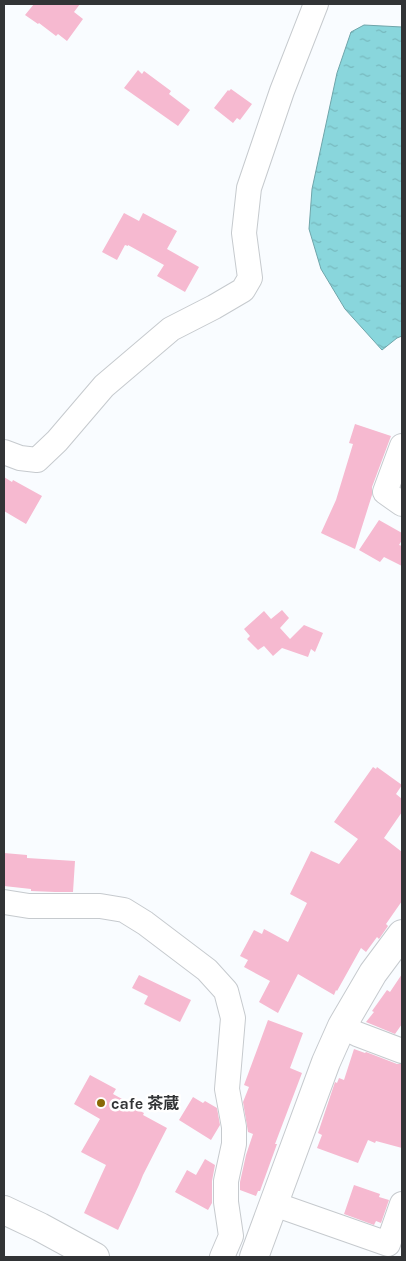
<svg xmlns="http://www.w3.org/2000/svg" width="406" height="1261" font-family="Karla,'Noto Sans JP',sans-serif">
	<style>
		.water { fill: url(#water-ripples); stroke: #6fa5aa }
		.building { fill: #f6b9d0 }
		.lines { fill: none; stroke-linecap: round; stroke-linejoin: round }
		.minor-casing { stroke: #c6cace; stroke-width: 26 }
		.tertiary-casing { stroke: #c6cace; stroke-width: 30 }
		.minor { stroke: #fff; stroke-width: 24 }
		.tertiary { stroke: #fff; stroke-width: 28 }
		.poi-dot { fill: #896906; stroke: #fff; stroke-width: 2 }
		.labels { text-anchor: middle; stroke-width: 5; stroke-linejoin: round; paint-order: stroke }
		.poi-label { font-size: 16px; font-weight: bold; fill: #323436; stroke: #fff; text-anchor: start }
	</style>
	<defs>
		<pattern id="water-ripples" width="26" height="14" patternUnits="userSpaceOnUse" patternTransform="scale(1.25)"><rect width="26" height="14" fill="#89d6dc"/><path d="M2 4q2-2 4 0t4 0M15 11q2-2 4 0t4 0" fill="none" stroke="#77b8bd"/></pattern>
	</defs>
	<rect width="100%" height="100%" fill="#f9fcff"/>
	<path class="water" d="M364,25L402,27V336L397,338L382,350L345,309L321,269L309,229L312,189L337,73L351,32Z"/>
	<path class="building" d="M34,4H80L74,12L83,19L67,41L58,34L56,36L39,23L38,24L25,15Z
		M138,70L142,74L144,71L171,91L169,94L190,110L178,126L124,88Z
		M231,89L252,104L240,120L237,118L233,123L214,108L228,90L229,91Z
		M124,213L139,221L143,213L177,231L167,249L199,267L185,292L157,276L164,265L128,245V246L125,245L117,260L102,252Z
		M355,424L391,436L372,487V495L355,549L321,533L336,500L353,444L349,443Z
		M4,477L12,482L13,480L42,496L26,524L4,511Z
		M379,520L402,533V540L399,545L402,546V566L384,557L380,562L359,550Z
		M282,610L289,618L280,628L290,639L304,625L323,633L315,652L311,649L308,657L282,648L273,656L264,646L258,650L247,639L250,636L244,629L264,611L271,619Z
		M373,767L376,769L377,767L402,785L396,794L402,799V812L384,838L402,852V901L386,924L388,926L379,939L377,937L366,952L361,948L337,991L336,990L334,995L298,974L278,1013L259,1002L270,981L244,967L248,960L240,956L254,930L262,934L264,929L288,942L307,903L290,894L311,851L339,864L358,839L334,822Z
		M4,853L27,855V858L75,861L73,892H55L31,891V889L4,886Z
		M402,974V1024L395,1034L366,1022L374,1012L372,1011L387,990L390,992Z
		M139,975L191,1000L180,1022L144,1004L148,996L132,988Z
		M268,1020L303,1033L290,1068L302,1073L275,1144H277L260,1191H258L256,1196L240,1190V1182L246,1155L253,1134L248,1132L243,1102L249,1087L244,1085Z
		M354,1049L365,1053L366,1052L397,1064H402V1148L376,1141L375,1143L368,1140L358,1163L317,1148L322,1135L318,1133L335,1082L337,1083L339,1078L344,1080Z
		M90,1075L116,1089L113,1094L133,1105L132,1107L144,1113L143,1115L167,1128L143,1175L139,1185L118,1230L84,1213L106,1165L81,1152L100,1119L74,1104Z
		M193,1097L203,1103L205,1101L217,1108L220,1125L211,1140L179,1120Z
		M205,1159L215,1165L212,1181V1203L208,1210L175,1192L187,1170L196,1175Z
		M354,1185L380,1194L379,1197L389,1200L381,1223L376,1221L374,1225L344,1214Z"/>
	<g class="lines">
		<g class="minor-casing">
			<path id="minor" d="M402,446L385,492L402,504
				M4,452L20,458L37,460L57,441L104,386L171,329L214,307L243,290L250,278L244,233L249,188L282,91L316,4
				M4,902L29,906H100L124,910L145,923L207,970L226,991L233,1018L227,1089L234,1127V1144L226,1181V1202L231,1236L222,1257
				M342,1026L357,1034L402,1051
				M274,1204L388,1244L402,1204"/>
		</g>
		<g class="tertiary-casing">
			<path id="tertiary" d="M4,1210L40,1227L95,1257
				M254,1257L326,1062L342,1026L373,973L402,934"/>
		</g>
		<use href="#minor" class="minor"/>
		<use href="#tertiary" class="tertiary"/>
	</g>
	<circle class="poi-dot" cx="101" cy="1103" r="5"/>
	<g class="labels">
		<g class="poi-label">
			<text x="111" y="1109">cafe 茶蔵</text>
		</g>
	</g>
	<rect width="406" height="1261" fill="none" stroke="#323436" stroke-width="10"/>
</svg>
